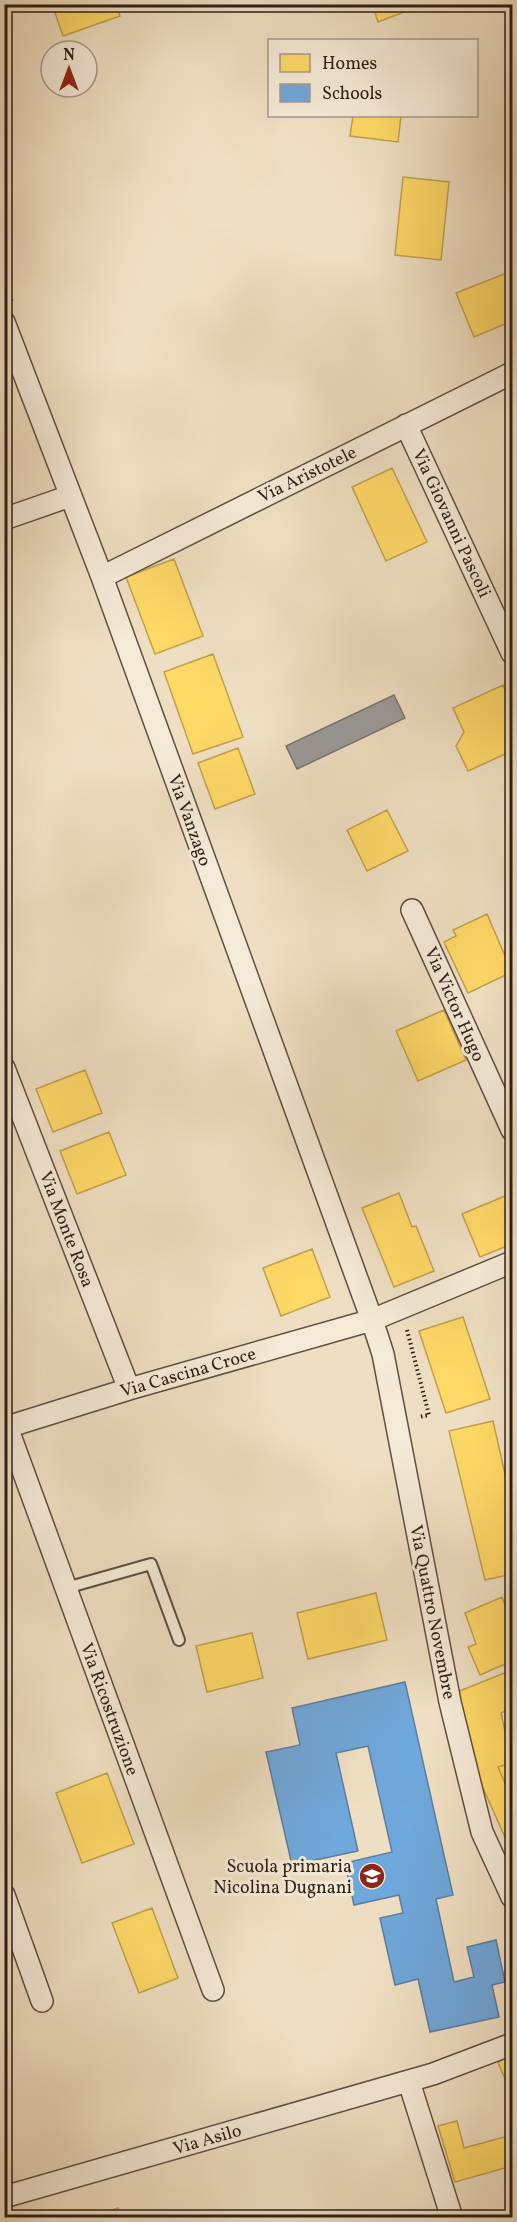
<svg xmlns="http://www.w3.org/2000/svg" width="517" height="2222" font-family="Vollkorn,serif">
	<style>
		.homes { fill: #ffd966; stroke: #c0a14d; stroke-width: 1.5 }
		.schools { fill: #6fa8dc; stroke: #5c7fa0; stroke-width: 1.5 }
		.industry { fill: #999; stroke: #797471; stroke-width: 1.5 }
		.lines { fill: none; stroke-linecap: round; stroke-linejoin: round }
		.lane-casing { stroke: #5e4f40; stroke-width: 14 }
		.street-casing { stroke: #5e4f40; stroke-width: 24 }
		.path { stroke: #2e1f14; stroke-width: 4; stroke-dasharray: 1.5 3; stroke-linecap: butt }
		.lane { stroke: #f5ead7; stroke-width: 10 }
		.street { stroke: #f5ead7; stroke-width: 21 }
		.labels { text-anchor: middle; stroke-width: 6; stroke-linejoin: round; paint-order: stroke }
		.street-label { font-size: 18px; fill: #2e1f14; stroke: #f5ead7 }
		.poi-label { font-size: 18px; fill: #2e1f14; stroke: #f5ead7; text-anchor: end }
	</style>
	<rect width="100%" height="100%" fill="#efdfc2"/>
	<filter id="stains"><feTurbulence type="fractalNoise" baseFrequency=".00333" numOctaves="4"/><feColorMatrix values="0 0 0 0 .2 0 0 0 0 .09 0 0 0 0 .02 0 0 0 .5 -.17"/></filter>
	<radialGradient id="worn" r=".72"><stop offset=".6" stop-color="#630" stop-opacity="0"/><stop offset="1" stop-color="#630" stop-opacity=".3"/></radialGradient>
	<path class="homes" d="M52,4H116L120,16L63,36Z
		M372,4H425L378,22Z
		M353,116H401L398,142L350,136Z
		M403,177L449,182L441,260L395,255Z
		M512,271V321L474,337L456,293Z
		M392,468L427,542L386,561L352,487Z
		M174,559L203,636L155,654L126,577Z
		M213,654L243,737L193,754L164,672Z
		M503,685L512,707V751L468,771L456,746L464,732L453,708Z
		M238,748L255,794L215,809L198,763Z
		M387,810L408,851L367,871L347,830Z
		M487,914L512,972L468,993L444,942L456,936L453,930Z
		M444,1010L466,1060L418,1081L396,1031Z
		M85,1070L102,1113L53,1132L36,1089Z
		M109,1132L126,1175L77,1194L60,1151Z
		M399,1193L412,1227L416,1226L434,1271L394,1287L362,1208Z
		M512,1193V1244L480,1257L462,1214Z
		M312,1249L330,1297L281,1316L263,1268Z
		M463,1317L490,1399L446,1413L419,1331Z
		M493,1421L512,1505V1574L485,1580L449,1431Z
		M376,1593L387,1640L308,1659L297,1613Z
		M502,1597L512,1622V1661L480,1675L468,1647L476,1644L465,1613Z
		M252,1633L263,1678L207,1692L196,1646Z
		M512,1670V1708L501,1713L512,1763L498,1767L512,1800V1853L475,1770L457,1692Z
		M512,1763V1800L498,1767Z
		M107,1773L134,1844L82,1863L56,1793Z
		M152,1908L178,1978L139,1993L112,1923Z
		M512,2055V2078L505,2079L498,2062Z
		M457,2121L464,2148L512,2135V2166L455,2182L438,2126Z
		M118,2208L122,2218H90Z"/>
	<path class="schools" d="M405,1682L453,1895L436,1899L454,1982L474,1977L467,1947L496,1940L505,1982L492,1985L499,2017L430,2032L418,1979L395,1985L380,1918L403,1913L399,1895L354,1905L345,1863L392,1852L368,1746L336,1753L358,1851L292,1865L266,1752L300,1745L292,1708Z"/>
	<path class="industry" d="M394,695L405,718L297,769L286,746Z"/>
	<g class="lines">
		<g class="lane-casing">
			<path id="lane" d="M66,1588L151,1564L179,1640"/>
		</g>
		<g class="street-casing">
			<path id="street" d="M4,322L102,577L372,1320L383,1354L450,1702L482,1832L512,1897
				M406,425L512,653
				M4,519L70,496
				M102,577L512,373
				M412,910L512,1130
				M4,1068L129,1389
				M7,1427L213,1990
				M4,1428L129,1389L372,1320L512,1262
				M4,1895L42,2001
				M409,2082L452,2218
				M4,2197L433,2074L512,2044"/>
		</g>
		<path class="path" d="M4,283L12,302
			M407,1330L429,1415L418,1417"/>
		<use href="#lane" class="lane"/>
		<use href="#street" class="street"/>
	</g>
	<defs>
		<g id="school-disc" transform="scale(1.35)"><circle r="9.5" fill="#8f2418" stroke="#f5ead7"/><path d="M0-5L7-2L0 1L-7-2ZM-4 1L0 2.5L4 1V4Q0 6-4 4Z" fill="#fff"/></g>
	</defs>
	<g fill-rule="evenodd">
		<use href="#school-disc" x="372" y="1876"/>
	</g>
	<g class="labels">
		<g class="street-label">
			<text transform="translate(307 474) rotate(-26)" y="6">Via Aristotele</text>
			<text transform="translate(452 523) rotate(65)" y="6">Via Giovanni Pascoli</text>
			<text transform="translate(190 820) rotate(70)" y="6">Via Vanzago</text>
			<text transform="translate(455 1004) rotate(66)" y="6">Via Victor Hugo</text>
			<text transform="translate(67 1229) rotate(69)" y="6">Via Monte Rosa</text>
			<text transform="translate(188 1372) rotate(-16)" y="6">Via Cascina Croce</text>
			<text transform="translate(433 1612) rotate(79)" y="6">Via Quattro Novembre</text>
			<text transform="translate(110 1709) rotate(70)" y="6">Via Ricostruzione</text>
			<text transform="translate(207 2139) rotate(-16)" y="6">Via Asilo</text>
		</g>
		<g class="poi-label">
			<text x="352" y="1872">Scuola primaria<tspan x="352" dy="21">Nicolina Dugnani</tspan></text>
		</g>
	</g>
	<rect width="517" height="2222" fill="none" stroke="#efdfc2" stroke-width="24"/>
	<rect x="6" y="6" width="505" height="2210" fill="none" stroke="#2e1f14" stroke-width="3"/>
	<rect x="12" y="12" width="493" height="2198" fill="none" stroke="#2e1f14" stroke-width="1.5"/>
	<rect x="268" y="39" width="210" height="78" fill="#f5ead7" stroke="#a59989" stroke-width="1.5"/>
	<rect x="280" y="54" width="30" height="18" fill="#ffd966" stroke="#a59989" stroke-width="1.5"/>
	<text x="322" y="69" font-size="18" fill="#2e1f14">Homes</text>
	<rect x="280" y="84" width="30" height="18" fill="#6fa8dc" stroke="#a59989" stroke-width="1.5"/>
	<text x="322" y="99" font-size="18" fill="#2e1f14">Schools</text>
	<g transform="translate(69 69)"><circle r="28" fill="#f5ead7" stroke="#a59989" stroke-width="1.5"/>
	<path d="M0-4.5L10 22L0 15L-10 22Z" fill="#8f2418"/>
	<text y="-9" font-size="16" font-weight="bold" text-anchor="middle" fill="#2e1f14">N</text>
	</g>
	<rect width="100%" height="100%" filter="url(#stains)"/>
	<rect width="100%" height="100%" fill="url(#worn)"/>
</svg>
